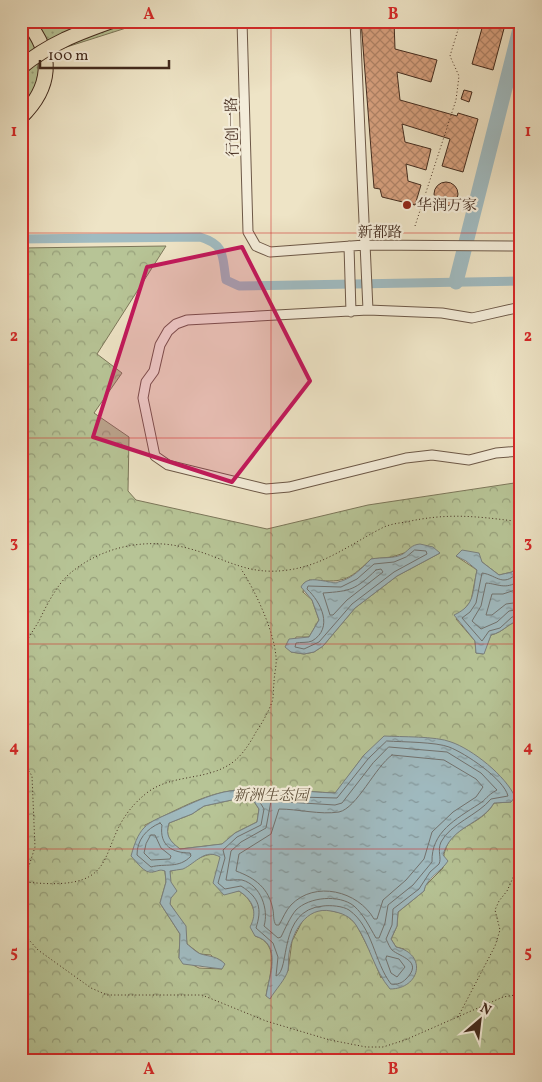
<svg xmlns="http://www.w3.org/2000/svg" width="542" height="1082" font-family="Vollkorn,'Noto Serif SC',serif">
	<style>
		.grass { fill: url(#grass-dots); stroke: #7c775a }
		.forest { fill: url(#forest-crowns); stroke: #7c775a; fill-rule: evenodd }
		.water { fill: url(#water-ripples); stroke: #7a817f; fill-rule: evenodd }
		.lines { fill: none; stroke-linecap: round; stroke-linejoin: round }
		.shore { stroke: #71726f; stroke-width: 1 }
		.canal { stroke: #a0bbc1; stroke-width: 9 }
		.river { stroke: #a0bbc1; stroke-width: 15 }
		.building { fill: url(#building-cross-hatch); stroke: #422a1d }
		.minor-casing { stroke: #6d5847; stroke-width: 11 }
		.highway-casing { stroke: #422a1d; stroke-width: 16 }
		.path { stroke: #422a1d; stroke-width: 1; stroke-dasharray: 1 2.5; stroke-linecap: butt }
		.minor { stroke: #f4edda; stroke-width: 9 }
		.highway { stroke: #eee4c6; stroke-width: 14 }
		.highway-bridge-casing { stroke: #422a1d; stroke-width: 16; stroke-linecap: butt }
		.highway-bridge { stroke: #eee4c6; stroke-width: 14 }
		.marked { fill: #c2185b; fill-opacity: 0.2; stroke: #c2185b; stroke-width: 4; stroke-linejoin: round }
		.grid { fill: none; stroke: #d62828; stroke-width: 1; stroke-opacity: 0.55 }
		.poi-dot { fill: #8f2418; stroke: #f4edda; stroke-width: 2 }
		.labels { text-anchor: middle; stroke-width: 4.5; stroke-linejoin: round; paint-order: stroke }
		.street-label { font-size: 15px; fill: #422a1d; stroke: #f4edda }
		.poi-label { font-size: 15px; fill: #422a1d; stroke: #f4edda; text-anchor: start }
		.park-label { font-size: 15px; font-style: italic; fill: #5f503b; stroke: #f4edda }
		.neatline { fill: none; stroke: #d62828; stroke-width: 2 }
		.grid-label { font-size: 16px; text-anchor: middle; font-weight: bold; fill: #d62828 }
	</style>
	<defs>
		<pattern id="grass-dots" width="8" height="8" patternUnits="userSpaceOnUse" patternTransform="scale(1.25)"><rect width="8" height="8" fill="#b7c496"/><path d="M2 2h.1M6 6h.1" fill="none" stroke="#969f7a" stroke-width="1.8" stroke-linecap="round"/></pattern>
		<pattern id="forest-crowns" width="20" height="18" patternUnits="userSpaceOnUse" patternTransform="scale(1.25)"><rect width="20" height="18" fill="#b7c496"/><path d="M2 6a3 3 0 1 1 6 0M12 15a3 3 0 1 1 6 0" fill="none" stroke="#969f7a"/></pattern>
		<pattern id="water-ripples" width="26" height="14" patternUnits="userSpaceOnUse" patternTransform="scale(1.25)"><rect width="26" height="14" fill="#a0bbc1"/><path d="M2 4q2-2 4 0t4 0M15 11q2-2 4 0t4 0" fill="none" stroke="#84989c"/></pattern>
		<pattern id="building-cross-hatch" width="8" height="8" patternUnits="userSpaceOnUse" patternTransform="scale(1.25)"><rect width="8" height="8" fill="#d7a07e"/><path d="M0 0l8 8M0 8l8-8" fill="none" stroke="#b08367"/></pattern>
	</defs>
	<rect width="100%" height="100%" fill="#eee4c6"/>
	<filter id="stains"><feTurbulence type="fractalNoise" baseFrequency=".004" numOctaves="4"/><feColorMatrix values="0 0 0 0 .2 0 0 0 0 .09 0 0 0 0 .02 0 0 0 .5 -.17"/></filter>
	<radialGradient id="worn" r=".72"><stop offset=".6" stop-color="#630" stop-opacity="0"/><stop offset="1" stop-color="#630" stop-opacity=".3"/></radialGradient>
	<path class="grass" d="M21,21H148L51,52C49,83 46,106 21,127Z"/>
	<path class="forest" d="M166,246L97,354L122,373L94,413L129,437L128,491L136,500L267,529L368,505L521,482V562L512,572L499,575L482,562L456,556L477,570L471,601L456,619L475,641L476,653L483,654L491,635C504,632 509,622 521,620V1061H21V248ZM404,553H440L397,576L355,608L323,646L314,652L304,654L291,652L296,637H309L319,620L312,600L303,592L309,580C343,582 346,583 371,559L392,557ZM364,755L511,802L494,803C478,831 442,823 443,868L425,886L424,891L398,912L397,926L391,939L396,947L404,949L381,978L372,955L356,924L345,914L328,910L313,911L304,918L292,941L288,971L266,996C269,976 282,944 255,936C256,917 256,902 239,891L232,892L220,856C203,849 190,868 170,871V904L185,926L187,944L200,954L211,955L222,969L199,968L179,958L180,934L160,903L166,882L165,871L160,869L152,872L145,825C171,813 196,798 224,792C254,785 304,792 336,793Z
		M241,798L253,800L259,809L257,822L235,833L223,844L180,849C169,841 165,836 169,823L192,814L204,806Z"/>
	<path class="water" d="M420,544L433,547L440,553L397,576L355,608L323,646L314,652L304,654L291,652L285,647L289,639L309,637L319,620L312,600L301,587C308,573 326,584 338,582C352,579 362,568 371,559C382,557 394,559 403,554C410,549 411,545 420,544Z
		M462,550L479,553L482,562L499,575L512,572L521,562V620C509,622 504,632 491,635L484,654L476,653L475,641L454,615C476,605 472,592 477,570L466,561L456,556Z
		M384,736C401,737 436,736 451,742C472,749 506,776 515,797L511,802L494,803C481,825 451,826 443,855L448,861C441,872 426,878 424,891L398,912L397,926L391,939L396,947C428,954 420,989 390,989C374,970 370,946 356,925C350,916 342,913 331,911C306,906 292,932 289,954C288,959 289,965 288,970C286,979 275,990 270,999L266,996C269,976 283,944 255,936L250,927C258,912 253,900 239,891L224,895L213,883L220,857C205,848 196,863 183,869C179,870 174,870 170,871L171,882L177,891L171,898L170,904L186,926L187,944C191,947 197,953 201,954C211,957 217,956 225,964L222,969L183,964L179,958L180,934L160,903L166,882L165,871C159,869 159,871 153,872C144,874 137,862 131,856C140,823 148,823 177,810C192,803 207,796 224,792C254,785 304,792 335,793L364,755ZM241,798L253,800L259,809L257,822L235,833L222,844L180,849C170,841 165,836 169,823L192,814L204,806Z"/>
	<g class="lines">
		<path class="shore" d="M415,550L426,551L427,554L394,572L352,604L319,642L304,649L295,647L296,643C300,642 308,643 312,641C334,628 321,602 307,589L308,586L341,587L357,579L374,564L394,562L406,557Z
			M521,569C503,590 498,575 482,573L476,603L470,612L462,618L482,641L489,631L500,628L512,617L521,616
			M376,570L381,569L383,572L347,600L333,615H330L323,593C351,591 355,590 376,570Z
			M521,579C507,591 499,584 486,583L481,606L472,621L481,629L497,622L509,611L521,609
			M521,588L503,594H492L486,615H492L506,604L521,602
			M387,741C403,742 436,742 449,747C465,753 504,779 508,796L491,799C478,815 450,824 441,842C437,851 442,858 439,864L430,872L419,889L393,909L392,925L386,939C388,943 390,948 392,950C400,957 424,961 406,979C402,983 397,985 391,984C374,962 373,927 349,910C343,906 330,905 323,906C277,910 291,971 276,976L278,957L273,943L256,928C262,909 260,898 241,886L225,889L218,883L225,858L223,850L237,837L261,825L264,809L258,799L259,796L337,798L368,759Z
			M389,747L447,752L481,773L497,790C486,796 487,799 479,804C456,819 431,832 432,862L413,885L388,905L385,923L379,938H376C369,926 364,915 354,906C339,894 309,897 296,910C290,917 285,929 281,937L278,938L264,926C269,910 261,885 242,880C236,879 231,881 226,880L231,851L241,842L266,828L271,801L335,805L342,803L373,763Z
			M392,755L444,760L476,779L483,787L476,797L453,812L432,832L424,859L406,880L383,900L377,919H374C358,891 315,880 291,905C286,910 283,918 279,925H276C273,921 274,915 273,910C269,888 255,878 236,871L239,854L271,834L279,809C298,809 320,815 339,812C357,808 375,767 392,755Z
			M160,823L162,825C159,846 173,853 190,853L191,856C179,869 165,863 151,867L137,855C137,840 146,829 160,823Z
			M151,835H155L161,848L171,856L170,859L151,860L144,853L146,844Z
			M387,956L399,959L405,967L397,977L391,973L386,959Z"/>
		<path class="canal" d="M21,239L200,237C226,245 222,256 226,280L239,286L521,281"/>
		<path class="river" d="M456,282L521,25"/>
	</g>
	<path class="building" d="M361,21H394L395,49L437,60L431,82L397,72L400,100L457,116L458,113L478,119L463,172L442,166L450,139L402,124L405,142L431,149L426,170L406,164L408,181L421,185L415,205L382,197L380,189L374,188Z
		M484,21H506L493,70L472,64Z
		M464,90L472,92L469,102L461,99Z
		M434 194a12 12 0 1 1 24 0a12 12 0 1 1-24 0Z"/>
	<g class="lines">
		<g class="minor-casing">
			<path id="minor" d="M242,21L248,232L256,246L270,252L365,245L521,246
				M355,21L368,310
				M349,246L351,312
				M521,307L472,318L442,313L368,310L187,320L176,324L168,331L160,345L154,371L146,382L143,398L155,456L168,465L266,489L289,487L406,458L432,455L469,460L496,453L521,451"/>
		</g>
		<g class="highway-casing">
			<path id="highway" d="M21,117C51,88 55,54 26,21"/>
		</g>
		<path class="path" d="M415,226L456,100L459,76L450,56L460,23
			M21,654C25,642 33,631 39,621C46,606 56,587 67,576C99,547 145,537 187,548C226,558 246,576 288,570C325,565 352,543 384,527C391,524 399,523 406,522C446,513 474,516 514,521L521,519
			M21,759L32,776L35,847L21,891
			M26,882C135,894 87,839 148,792C171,775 203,780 227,766C240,759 249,745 256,732C262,723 268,713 272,702C274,696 273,689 274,683C274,675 277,665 276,657C274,631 255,590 241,569
			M21,931L38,950L91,988L107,995H202L266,1021L330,1040L366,1047H383L405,1040L503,997L521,994
			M458,1017L495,946L500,930L495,910L499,901L507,891L521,860"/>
		<use href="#minor" class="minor"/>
		<use href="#highway" class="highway"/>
		<g class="highway-bridge-casing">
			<path id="highway-bridge" d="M21,67C49,44 78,33 112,21"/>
		</g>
		<use href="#highway-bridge" class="highway-bridge"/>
	</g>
	<path class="marked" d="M242,247L310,381L232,482L93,437L147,267Z"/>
	<path class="grid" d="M271,21V1061M21,233H521M21,438H521M21,644H521M21,849H521"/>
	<circle class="poi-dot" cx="407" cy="205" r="5"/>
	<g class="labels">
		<g class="street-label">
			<text transform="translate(232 127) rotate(-92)" y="5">行创一路</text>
			<text x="380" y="237">新都路</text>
		</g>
		<g class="poi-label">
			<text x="417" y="210">华润万家</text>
		</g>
		<g class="park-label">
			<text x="271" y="800">新洲生态园</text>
		</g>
	</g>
	<rect width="542" height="1082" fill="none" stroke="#eee4c6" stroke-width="55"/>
	<g transform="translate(480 1020) rotate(28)" stroke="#f4edda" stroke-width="4" paint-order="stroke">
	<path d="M0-4L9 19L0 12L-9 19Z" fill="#422a1d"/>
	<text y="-8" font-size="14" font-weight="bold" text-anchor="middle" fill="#422a1d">N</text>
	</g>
	<path d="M40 60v8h129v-8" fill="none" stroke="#422a1d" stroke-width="2.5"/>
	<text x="48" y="60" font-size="15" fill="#422a1d" stroke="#f4edda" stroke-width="4" paint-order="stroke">100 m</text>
	<rect x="28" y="28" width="486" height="1026" class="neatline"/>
	<g class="grid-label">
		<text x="149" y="19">A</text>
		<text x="393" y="19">B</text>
		<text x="14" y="136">1</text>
		<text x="528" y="136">1</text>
		<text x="14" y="341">2</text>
		<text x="528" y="341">2</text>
		<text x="14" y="547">3</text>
		<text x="528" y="547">3</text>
		<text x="14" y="752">4</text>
		<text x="528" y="752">4</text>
		<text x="14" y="957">5</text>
		<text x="528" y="957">5</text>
		<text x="149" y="1074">A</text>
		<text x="393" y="1074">B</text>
	</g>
	<rect width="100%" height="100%" filter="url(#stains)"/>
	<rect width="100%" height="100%" fill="url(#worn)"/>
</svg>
